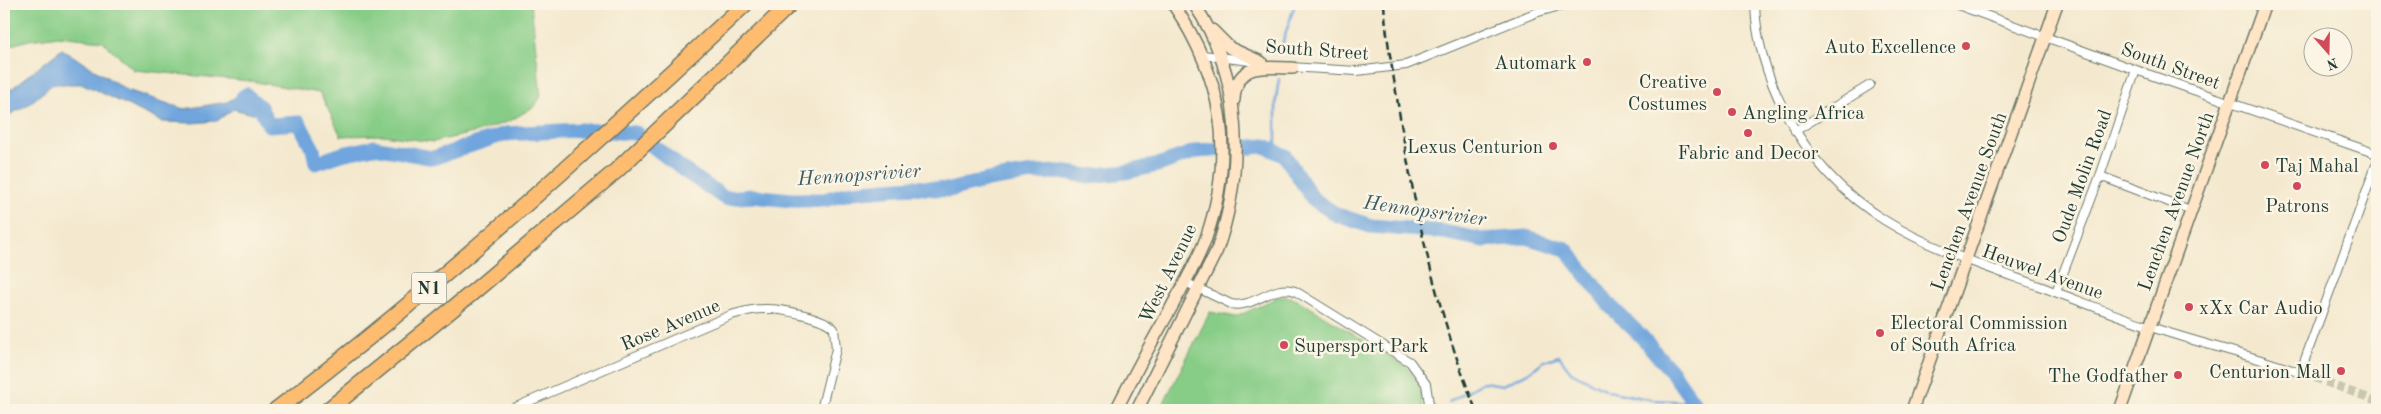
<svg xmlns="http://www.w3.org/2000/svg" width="2381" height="414" font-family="'Old Standard TT',serif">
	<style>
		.green { fill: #88cd87; stroke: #54855e }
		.water { fill: #70a5dd; stroke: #487188 }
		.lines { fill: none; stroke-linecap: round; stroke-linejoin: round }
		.stream { stroke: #70a5dd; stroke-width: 2.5 }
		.river { stroke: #70a5dd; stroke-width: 15 }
		.street-tunnel { stroke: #c9c7b0; stroke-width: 8; stroke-dasharray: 8 4; stroke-linecap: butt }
		.street-casing { stroke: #6a796a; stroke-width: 10 }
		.secondary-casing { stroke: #6a796a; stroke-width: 14 }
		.highway-casing { stroke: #6a796a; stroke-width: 18 }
		.street { stroke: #fff; stroke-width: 8 }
		.secondary { stroke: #ffe4c6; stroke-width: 11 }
		.highway { stroke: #febc71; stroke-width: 15 }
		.rail { stroke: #1f3d34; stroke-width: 2.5; stroke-dasharray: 8 4; stroke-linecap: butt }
		.poi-dot { fill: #d1495b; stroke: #fcf5e5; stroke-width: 2 }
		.labels { text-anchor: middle; stroke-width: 5; stroke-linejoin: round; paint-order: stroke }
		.shield { fill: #fcf5e5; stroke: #617469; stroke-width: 1 }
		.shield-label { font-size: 18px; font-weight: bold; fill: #1f3d34 }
		.poi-label { font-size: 19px; fill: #1f3d34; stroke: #fcf5e5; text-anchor: end }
		.street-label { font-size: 19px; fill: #1f3d34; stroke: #fcf5e5 }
		.water-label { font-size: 20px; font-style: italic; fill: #375c67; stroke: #fcf5e5 }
	</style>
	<rect width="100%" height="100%" fill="#fcf5e5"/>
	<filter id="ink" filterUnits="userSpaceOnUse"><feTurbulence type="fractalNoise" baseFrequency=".02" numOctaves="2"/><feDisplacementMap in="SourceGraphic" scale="10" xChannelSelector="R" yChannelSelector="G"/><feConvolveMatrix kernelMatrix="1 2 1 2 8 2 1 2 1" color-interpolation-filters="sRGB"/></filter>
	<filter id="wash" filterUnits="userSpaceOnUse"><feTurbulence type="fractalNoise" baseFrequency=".0096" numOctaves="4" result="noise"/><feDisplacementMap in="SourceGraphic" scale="20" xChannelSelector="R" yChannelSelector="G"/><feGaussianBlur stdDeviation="1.12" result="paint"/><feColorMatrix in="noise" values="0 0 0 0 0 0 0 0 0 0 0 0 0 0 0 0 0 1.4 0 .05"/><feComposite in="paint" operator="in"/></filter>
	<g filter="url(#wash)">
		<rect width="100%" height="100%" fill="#f4e9cf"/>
		<path class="green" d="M4,4H531L541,96L535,106L510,121L477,132L433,142L383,135L341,136L320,93L250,81L134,70L102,41L59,36L29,40L4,47Z
			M1278,297H1290L1303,303L1407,367C1417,380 1422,391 1423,408L1434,407V410H1160L1210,312L1236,317Z"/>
		<path class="water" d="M62,49L127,90L184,109L227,102L247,90L260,102L253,114L233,109L217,121L192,123L163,122L83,84H53L29,104L4,118V90H10Z"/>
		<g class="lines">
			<path class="stream" d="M1279,54L1295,4
				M1276,151V99L1279,79
				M1449,402L1483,382L1503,385L1528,373L1544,361L1559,356L1571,372L1608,391L1653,400L1693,402"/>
			<path class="river" d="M243,97L246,95L260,107L269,125L299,123L313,149L316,163L342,154L374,147L433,158L505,134L579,130L636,133L685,171L725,198L752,196L792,200H824L852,192L886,189L913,187L949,190L988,180L1033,173L1060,172L1089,176L1126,172L1158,165L1197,151L1265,146L1285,156L1313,199L1337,215L1371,226L1444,232L1483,240L1526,237L1566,249L1610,306L1641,336L1672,372L1699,410"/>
		</g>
	</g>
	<g filter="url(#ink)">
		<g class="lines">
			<path class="street-tunnel" d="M2303,374L2377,401"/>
			<g class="street-casing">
				<path id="street" d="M1755,4C1756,41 1768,79 1785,112C1842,221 1931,247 2039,286C2075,299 2111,314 2148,326C2200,344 2253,355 2303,374
					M1955,4L2136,70L2377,154
					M1203,55L1250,61
					M1289,67L1357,71L1406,65L1535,13L1567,4
					M1795,131L1870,85
					M2100,176L2190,210
					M1185,282L1231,304C1254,309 1273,283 1295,291L1410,362L1426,384L1430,410
					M2056,292L2100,176L2136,70
					M2300,373L2377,162
					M509,410L731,315C742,312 752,309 763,309C778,308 826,317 834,329L836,349L821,410"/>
			</g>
			<g class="secondary-casing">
				<path id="secondary" d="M1212,30L1230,48L1261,62
					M1234,100C1236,61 1264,68 1293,68
					M1116,410C1133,376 1151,343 1170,310C1182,287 1197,263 1206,238C1236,152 1223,78 1173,4
					M1137,410L1217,250C1245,170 1243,76 1194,4
					M1912,410L2057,4
					M2120,410L2265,4"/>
			</g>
			<g class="highway-casing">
				<path id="highway" d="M276,410C441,285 594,145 745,4
					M328,410L472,293L616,171L790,4"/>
			</g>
			<use href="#street" class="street"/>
			<use href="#secondary" class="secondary"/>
			<use href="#highway" class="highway"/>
			<path class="rail" d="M1384,4C1386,35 1392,67 1397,98C1413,203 1436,311 1476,410"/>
		</g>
	</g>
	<g class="poi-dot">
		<circle cx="1966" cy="46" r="5"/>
		<circle cx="1587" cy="62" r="5"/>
		<circle cx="1717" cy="92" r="5"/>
		<circle cx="1732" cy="112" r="5"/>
		<circle cx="1748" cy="133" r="5"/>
		<circle cx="1553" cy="146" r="5"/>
		<circle cx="2265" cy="165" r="5"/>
		<circle cx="2297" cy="186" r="5"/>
		<circle cx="2189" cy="307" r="5"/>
		<circle cx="1880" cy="333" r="5"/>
		<circle cx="1284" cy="345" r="5"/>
		<circle cx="2341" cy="371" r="5"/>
		<circle cx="2178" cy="375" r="5"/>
	</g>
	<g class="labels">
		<rect class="shield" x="411.5" y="272.5" width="35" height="31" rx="4"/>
		<g class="shield-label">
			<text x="429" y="294">N1</text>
		</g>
		<g class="poi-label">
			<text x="1956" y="53">Auto Excellence</text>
			<text x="1577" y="69">Automark</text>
			<text x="1707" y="88">Creative<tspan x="1707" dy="22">Costumes</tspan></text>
			<text x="1742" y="119" text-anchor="start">Angling Africa</text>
			<text x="1543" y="153">Lexus Centurion</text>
			<text x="1748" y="159" text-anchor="middle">Fabric and Decor</text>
			<text x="2275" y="172" text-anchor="start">Taj Mahal</text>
			<text x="2297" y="212" text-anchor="middle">Patrons</text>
			<text x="2199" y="314" text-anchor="start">xXx Car Audio</text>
			<text x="1890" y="329" text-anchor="start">Electoral Commission<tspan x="1890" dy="22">of South Africa</tspan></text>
			<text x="1294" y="352" text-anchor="start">Supersport Park</text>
			<text x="2331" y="378">Centurion Mall</text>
			<text x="2168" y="382">The Godfather</text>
		</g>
		<g class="street-label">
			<text transform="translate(1317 49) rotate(4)" y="7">South Street</text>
			<text transform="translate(2171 65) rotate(20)" y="7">South Street</text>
			<text transform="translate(2081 176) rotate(-70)" y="7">Oude Molin Road</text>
			<text transform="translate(1968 201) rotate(-70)" y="7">Lenchen Avenue South</text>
			<text transform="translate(2175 201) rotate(-70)" y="7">Lenchen Avenue North</text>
			<text transform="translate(2043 271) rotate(20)" y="7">Heuwel Avenue</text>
			<text transform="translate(1167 273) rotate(-64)" y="7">West Avenue</text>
			<text transform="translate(670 324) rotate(-23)" y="7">Rose Avenue</text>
		</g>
		<g class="water-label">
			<text transform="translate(859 174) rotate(-4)" y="7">Hennopsrivier</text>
			<text transform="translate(1425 210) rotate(8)" y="7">Hennopsrivier</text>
		</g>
	</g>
	<rect width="2381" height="414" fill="none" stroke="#fcf5e5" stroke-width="20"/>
	<g transform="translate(2328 52) rotate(160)"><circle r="24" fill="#fcf5e5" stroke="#a4ab9e"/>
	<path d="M0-4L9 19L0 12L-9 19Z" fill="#d1495b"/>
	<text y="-8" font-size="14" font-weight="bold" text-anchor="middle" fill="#1f3d34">N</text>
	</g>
</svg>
